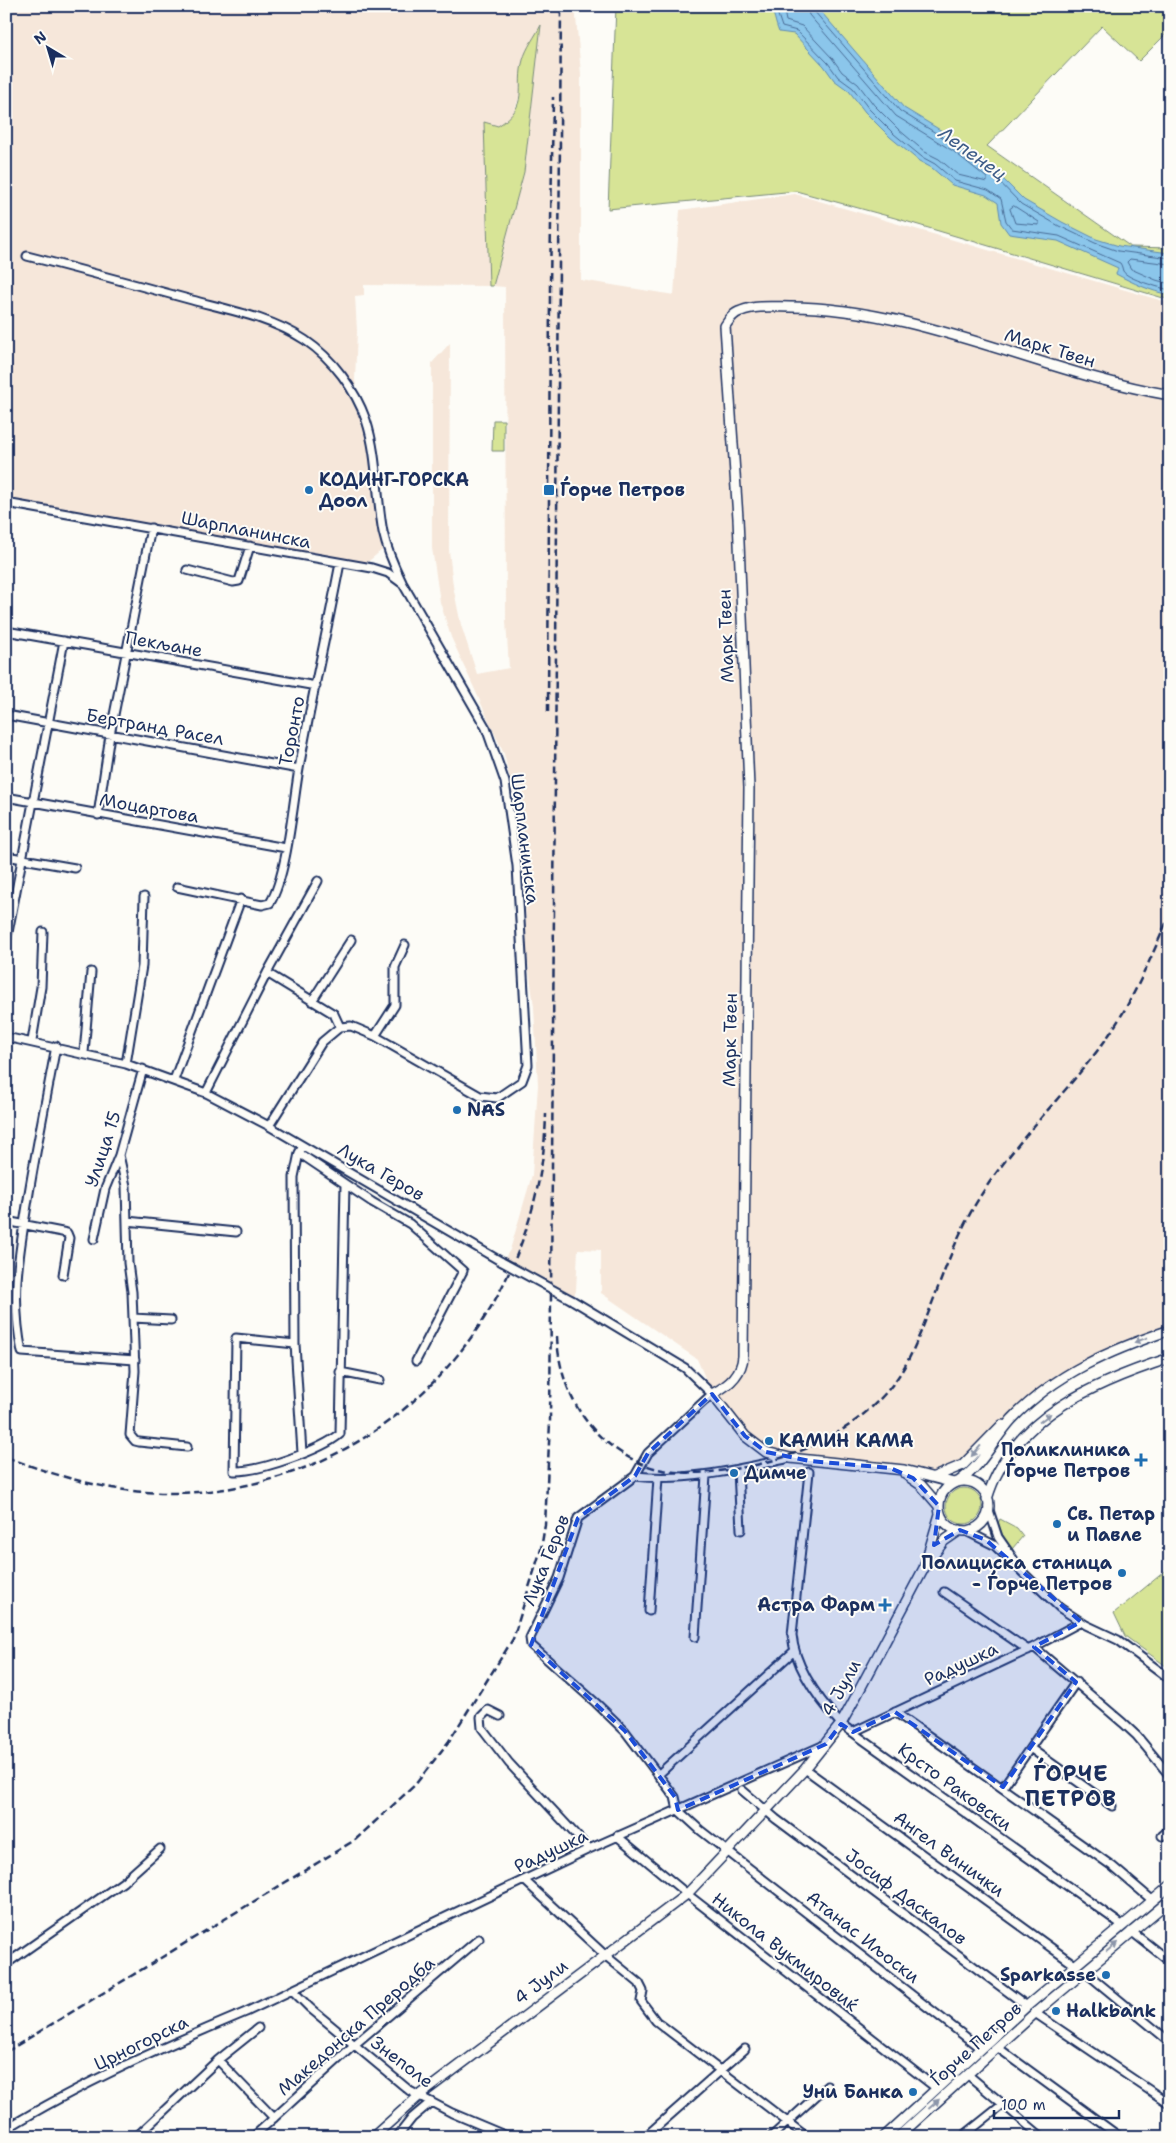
<svg xmlns="http://www.w3.org/2000/svg" width="1176" height="2143" font-family="'Shantell Sans',sans-serif">
	<style>
		.built { fill: #f6e7da }
		.green { fill: #d7e496; stroke: #798a7a }
		.water { fill: #8bc6eb; stroke: #5e8ab3 }
		.lines { fill: none; stroke-linecap: round; stroke-linejoin: round }
		.shore { stroke: #486b96; stroke-width: 1 }
		.minor-casing { stroke: #1b2f5e; stroke-width: 11 }
		.tertiary-casing { stroke: #1b2f5e; stroke-width: 12 }
		.minor { stroke: #fdfcf7; stroke-width: 7 }
		.tertiary { stroke: #fdfcf7; stroke-width: 9 }
		.rail { stroke: #1b2f5e; stroke-width: 2.5; stroke-dasharray: 8 4; stroke-linecap: butt }
		.minor-bridge-casing { stroke: #1b2f5e; stroke-width: 11; stroke-linecap: butt }
		.minor-bridge { stroke: #fdfcf7; stroke-width: 7 }
		.oneway { fill: #8c96aa }
		.marked { fill: #1d4ed8; fill-opacity: 0.2; stroke: #1d4ed8; stroke-width: 4; stroke-dasharray: 10 6; stroke-linejoin: round }
		.poi-dot { fill: #1f6fb2; stroke: #fdfcf7; stroke-width: 2 }
		.labels { text-anchor: middle; stroke-width: 4; stroke-linejoin: round; paint-order: stroke }
		.street-label { font-size: 18px; fill: #1b2f5e; stroke: #fdfcf7 }
		.poi-label { font-size: 18px; font-weight: bold; fill: #1b2f5e; stroke: #fdfcf7; text-anchor: start }
		.water-label { font-size: 19px; font-style: italic; fill: #3d5c88; stroke: #fdfcf7 }
		.district-label { font-size: 22px; font-weight: bold; letter-spacing: 1px; fill: #1b2f5e; stroke: #fdfcf7 }
	</style>
	<rect width="100%" height="100%" fill="#fdfcf7"/>
	<filter id="ink" filterUnits="userSpaceOnUse"><feTurbulence type="fractalNoise" baseFrequency=".02" numOctaves="2"/><feDisplacementMap in="SourceGraphic" scale="10" xChannelSelector="R" yChannelSelector="G"/><feConvolveMatrix kernelMatrix="1 2 1 2 8 2 1 2 1" color-interpolation-filters="sRGB"/></filter>
	<g filter="url(#ink)">
		<path class="built" d="M6,6H575L581,74V280L674,295L680,210L795,194L1170,303V1330L1078,1368L971,1457L933,1477L810,1461L755,1445L712,1394L697,1359L601,1293V1250L578,1249L576,1291L572,1300L502,1262L510,1250L532,1175L538,1085L534,1007L527,953L523,849L515,799L504,754L451,637L440,602L432,548V363L450,343L449,550L453,586L461,625L477,674L509,668L506,621L505,287L493,286L524,172L541,26L523,60L521,93L512,117L498,126L484,122L489,286L364,285V295L355,296L357,331L355,380L359,404L365,419L385,542L383,549L363,566L6,503Z"/>
		<path class="green" d="M616,6H1170V30L1139,61L1102,26L987,146L1131,247L1170,248V300L895,218L796,191L608,209Z
			M541,25L524,172L493,286H489L484,122L498,126C531,105 515,88 523,60C526,48 536,35 541,25Z
			M493,420H504V451H492Z
			M946 1506a18 18 0 1 1 36 0a18 18 0 1 1-36 0Z
			M1000,1519L1017,1528L1023,1536L1012,1549L1004,1539L998,1523Z
			M1170,1567V1669L1125,1636L1114,1613Z"/>
		<path class="water" d="M769,6H816L904,108L960,142L994,170L1024,200L1062,222L1096,239L1119,246L1169,253L1170,295C1150,291 1133,283 1116,274L1118,268L1058,241L1009,234L1001,223L998,203L986,195L952,185L932,168L919,161L890,137L865,112L849,91L834,80L824,66L794,34L779,32C775,23 775,14 769,6Z"/>
		<g class="lines">
			<path class="shore" d="M775,6L782,27L797,31L828,63L838,77L853,88L869,109L894,134L922,157L935,164L955,181L988,190L1001,199L1006,221L1012,229L1059,236L1120,263C1122,266 1122,268 1123,271C1127,279 1161,288 1170,290
				M783,6L786,21L802,26L832,58L842,72L858,84L874,105L898,129L925,152L939,159L958,175L987,182V178L953,151L896,116L809,15L807,6
				M813,6L814,11L900,111L957,146L991,173L1021,204L1059,226L1095,243L1118,251L1170,258
				M1014,206L1039,222V225L1015,223L1010,209Z
				M1170,264L1130,259L1127,262L1131,269L1156,280L1170,284"/>
			<g class="minor-casing">
				<path id="minor" d="M27,256C82,270 137,285 192,300C230,310 272,318 305,340C333,359 355,389 366,420C378,456 376,495 383,532C387,550 394,566 402,582
					M6,503L372,568L388,573L403,584L486,728L505,782L517,866L528,1065L522,1081L497,1098L480,1096L375,1036L351,1026L340,1027L322,1042L269,1126
					M187,570L233,582L239,581L250,546
					M6,631L316,686
					M6,715L299,769
					M6,797L286,848
					M98,815L110,735L151,528
					M6,856L75,868
					M318,881L267,973L334,1014L340,1027
					M177,887L262,905L270,903C287,876 293,803 299,769C311,700 327,632 340,563
					M6,943L64,641
					M312,1001L351,940
					M375,1036L395,1005V967L405,945
					M6,1037L126,1064L206,1093L269,1126L502,1262
					M32,1041L41,987L43,932
					M56,1046C47,1095 37,1144 29,1193C20,1250 10,1294 22,1352L135,1360
					M84,1053L91,972
					M126,1064L142,966L144,897
					M174,1080L241,899
					M206,1093L267,973
					M299,1153L372,1202L410,1224L463,1271L416,1361
					M119,1155L126,1186L128,1263L132,1292L135,1371L130,1435L135,1441L139,1442L187,1447
					M6,1221L67,1233L69,1238L63,1275
					M127,1221L236,1232
					M94,1239L105,1189L119,1155L143,1069
					M572,1300L685,1368L712,1394L648,1453L635,1476L578,1518L559,1578L530,1638L531,1645L596,1703L625,1731L675,1797L678,1810L700,1830L980,2048
					M133,1318L171,1320
					M295,1344L236,1338L234,1471C259,1472 321,1450 340,1434L345,1184
					M340,1372L380,1380
					M302,1453L295,1344L294,1177L299,1153L303,1146
					M738,1471L741,1530
					M809,1472L792,1635C795,1668 819,1700 841,1724L1122,1925
					M635,1476C689,1482 739,1469 790,1458
					M988,1507L998,1537L1016,1563
					M964,1530L994,1545L1060,1608L1086,1625L1118,1640L1170,1679
					M944,1592L1028,1650
					M649,1611L658,1478
					M695,1637L706,1476
					M1034,1647L1123,1723L1137,1736L1170,1776
					M895,1712L1112,1866L1152,1900
					M500,1716L488,1710L481,1717L482,1728L509,1763L589,1849
					M853,1732L1034,1647L1081,1622
					M1030,1748L1112,1806
					M805,1769L1075,1965
					M659,1774L793,1652
					M1003,1787L1076,1682
					M742,1790L776,1819L1027,2006
					M617,1836L687,1894L936,2088
					M1162,1836L1170,1829
					M524,1880L606,1956L639,1983L643,1991L641,2001L656,2021L807,2137
					M1131,1931L1170,1962
					M6,1964L123,1882L160,1849
					M1084,1971L1170,2042
					M292,1990L310,2008L410,2091L452,2113L509,2137
					M1035,2013L1170,2104
					M997,2047L1120,2137
					M218,2060L274,2118
					M967,2074L1042,2137
					M6,2129C81,2083 165,2046 246,2012L589,1849L822,1746
					M136,2137L218,2060L258,2028
					M253,2137L354,2045L479,1939
					M397,2137L412,2118L431,2102
					M645,2137L745,2049
					M771,2137L827,2086
					M962,2137L1002,2105"/>
			</g>
			<g class="tertiary-casing">
				<path id="tertiary" d="M905,1474L921,1485L939,1506
					M934,1477L963,1465L1002,1425
					M939 1506a25 25 0 1 1 50 0a25 25 0 1 1-50 0Z
					M958,1482C983,1465 993,1440 1012,1419C1056,1373 1111,1350 1170,1330
					M954,1483L904,1470L790,1458L766,1452L745,1436L712,1394C728,1386 742,1375 743,1356L749,788L738,518L725,326C729,320 733,313 741,311C756,305 774,307 790,307C921,308 1042,373 1170,395
					M987,1499C1011,1417 1096,1382 1170,1358
					M932,1557L944,1541L960,1530
					M373,2137L419,2096L687,1894L805,1769L841,1724L852,1704L924,1568L940,1514
					M884,2137L1027,2006L1170,1886
					M898,2137L1035,2013L1170,1900"/>
			</g>
			<use href="#minor" class="minor"/>
			<use href="#tertiary" class="tertiary"/>
			<path class="rail" d="M548,712L550,286L553,97
				M557,1336C559,1391 588,1439 638,1462C672,1478 711,1473 746,1467C813,1454 883,1417 912,1352C937,1298 951,1239 985,1189C1019,1138 1064,1095 1101,1046C1131,1006 1150,960 1170,914
				M6,1457C59,1477 112,1493 169,1493C379,1494 541,1320 546,1114
				M6,2052L355,1840L415,1785L449,1741L513,1639L541,1549L545,1525L550,1422L561,6"/>
			<g class="minor-bridge-casing">
				<path id="minor-bridge" d="M502,1262L572,1300"/>
			</g>
			<use href="#minor-bridge" class="minor-bridge"/>
		</g>
		<defs><path id="oneway-solid" d="M-6-.8H1V-3.2L6.5 0L1 3.2V.8H-6Z" transform="scale(1.25)"/></defs>
		<g class="oneway">
			<use href="#oneway-solid" transform="translate(1141 1340) rotate(160)"/>
			<use href="#oneway-solid" transform="translate(1045 1418) rotate(-37)"/>
			<use href="#oneway-solid" transform="translate(976 1451) rotate(131)"/>
			<use href="#oneway-solid" transform="translate(1112 1947) rotate(-40)"/>
			<use href="#oneway-solid" transform="translate(934 2104) rotate(-42)"/>
		</g>
	</g>
	<path class="marked" d="M712,1394L745,1436L766,1452L810,1461L890,1468L913,1478L939,1506L934,1545L960,1530L986,1540L1081,1622L1034,1647L1076,1682L1003,1787L895,1712L853,1732L841,1724L826,1744L678,1810L675,1797L625,1731L531,1645L578,1518L635,1476L648,1453Z"/>
	<g class="poi-dot">
		<circle cx="309" cy="490" r="5"/>
		<rect x="543" y="484" width="12" height="12" rx="2.5"/>
		<circle cx="457" cy="1110" r="5"/>
		<circle cx="769" cy="1441" r="5"/>
		<path d="M1138.5 1452.5h5v5h5v5h-5v5h-5v-5h-5v-5h5z"/>
		<circle cx="734" cy="1473" r="5"/>
		<circle cx="1057" cy="1524" r="5"/>
		<circle cx="1122" cy="1573" r="5"/>
		<path d="M882.5 1597.5h5v5h5v5h-5v5h-5v-5h-5v-5h5z"/>
		<circle cx="1106" cy="1975" r="5"/>
		<circle cx="1056" cy="2011" r="5"/>
		<circle cx="913" cy="2092" r="5"/>
	</g>
	<g class="labels">
		<g class="street-label">
			<text transform="translate(1050 348) rotate(17)" y="6">Марк Твен</text>
			<text transform="translate(246 530) rotate(11)" y="6">Шарпланинска</text>
			<text transform="translate(726 636) rotate(-92)" y="6">Марк Твен</text>
			<text transform="translate(164 644) rotate(10)" y="6">Пекљане</text>
			<text transform="translate(155 727) rotate(10)" y="6">Бертранд Расел</text>
			<text transform="translate(292 731) rotate(-79)" y="6">Торонто</text>
			<text transform="translate(149 808) rotate(10)" y="6">Моцартова</text>
			<text transform="translate(525 839) rotate(83)" y="6">Шарпланинска</text>
			<text transform="translate(730 1040) rotate(-89)" y="6">Марк Твен</text>
			<text transform="translate(103 1149) rotate(-72)" y="6">Улица 15</text>
			<text transform="translate(381 1172) rotate(30)" y="6">Лука Геров</text>
			<text transform="translate(546 1560) rotate(-68)" y="6">Лука Геров</text>
			<text transform="translate(961 1664) rotate(-25)" y="6">Радушка</text>
			<text transform="translate(841 1688) rotate(-61)" y="6">4 Јули</text>
			<text transform="translate(955 1787) rotate(36)" y="6">Крсто Раковски</text>
			<text transform="translate(551 1851) rotate(-25)" y="6">Радушка</text>
			<text transform="translate(949 1854) rotate(36)" y="6">Ангел Винички</text>
			<text transform="translate(906 1897) rotate(37)" y="6">Јосиф Даскалов</text>
			<text transform="translate(863 1937) rotate(38)" y="6">Aтанас Иљоски</text>
			<text transform="translate(785 1952) rotate(38)" y="6">Никола Вукмировиќ</text>
			<text transform="translate(541 1982) rotate(-37)" y="6">4 Јули</text>
			<text transform="translate(356 2026) rotate(-41)" y="6">Македонска Преродба</text>
			<text transform="translate(141 2043) rotate(-26)" y="6">Црногорска</text>
			<text transform="translate(976 2044) rotate(-42)" y="6">Ѓорче Петров</text>
			<text transform="translate(402 2062) rotate(37)" y="6">Знеполе</text>
		</g>
		<g class="poi-label">
			<text x="319" y="486">КОДИНГ-ГОРСКА<tspan x="319" dy="21">Доол</tspan></text>
			<text x="560" y="496">Ѓорче Петров</text>
			<text x="467" y="1116">NAS</text>
			<text x="779" y="1447">КАМИН КАМА</text>
			<text x="1130" y="1456" text-anchor="end">Поликлиника<tspan x="1130" dy="21">Ѓорче Петров</tspan></text>
			<text x="744" y="1479">Димче</text>
			<text x="1067" y="1520">Св. Петар<tspan x="1067" dy="21">и Павле</tspan></text>
			<text x="1112" y="1569" text-anchor="end">Полициска станица<tspan x="1112" dy="21">- Ѓорче Петров</tspan></text>
			<text x="875" y="1611" text-anchor="end">Астра Фарм</text>
			<text x="1096" y="1981" text-anchor="end">Sparkasse</text>
			<text x="1066" y="2017">Halkbank</text>
			<text x="903" y="2098" text-anchor="end">Уни Банка</text>
		</g>
		<g class="water-label">
			<text transform="translate(973 153) rotate(36)" y="7">Лепенец</text>
		</g>
		<g class="district-label">
			<text x="1071" y="1781">ЃОРЧЕ<tspan x="1071" dy="25">ПЕТРОВ</tspan></text>
		</g>
	</g>
	<rect width="1176" height="2143" fill="none" stroke="#fdfcf7" stroke-width="25"/>
	<rect x="12" y="12" width="1151" height="2118" fill="none" stroke="#1b2f5e" stroke-width="2" filter="url(#ink)"/>
	<g transform="translate(48 48) rotate(322)" stroke="#fdfcf7" stroke-width="4" paint-order="stroke">
	<path d="M0-4L9 19L0 12L-9 19Z" fill="#1b2f5e"/>
	<text y="-8" font-size="14" font-weight="bold" text-anchor="middle" fill="#1b2f5e">N</text>
	</g>
	<path d="M994 2110v8h125v-8" fill="none" stroke="#1b2f5e" stroke-width="2.5"/>
	<text x="1001" y="2110" font-size="15" fill="#1b2f5e" stroke="#fdfcf7" stroke-width="4" paint-order="stroke">100 m</text>
</svg>
